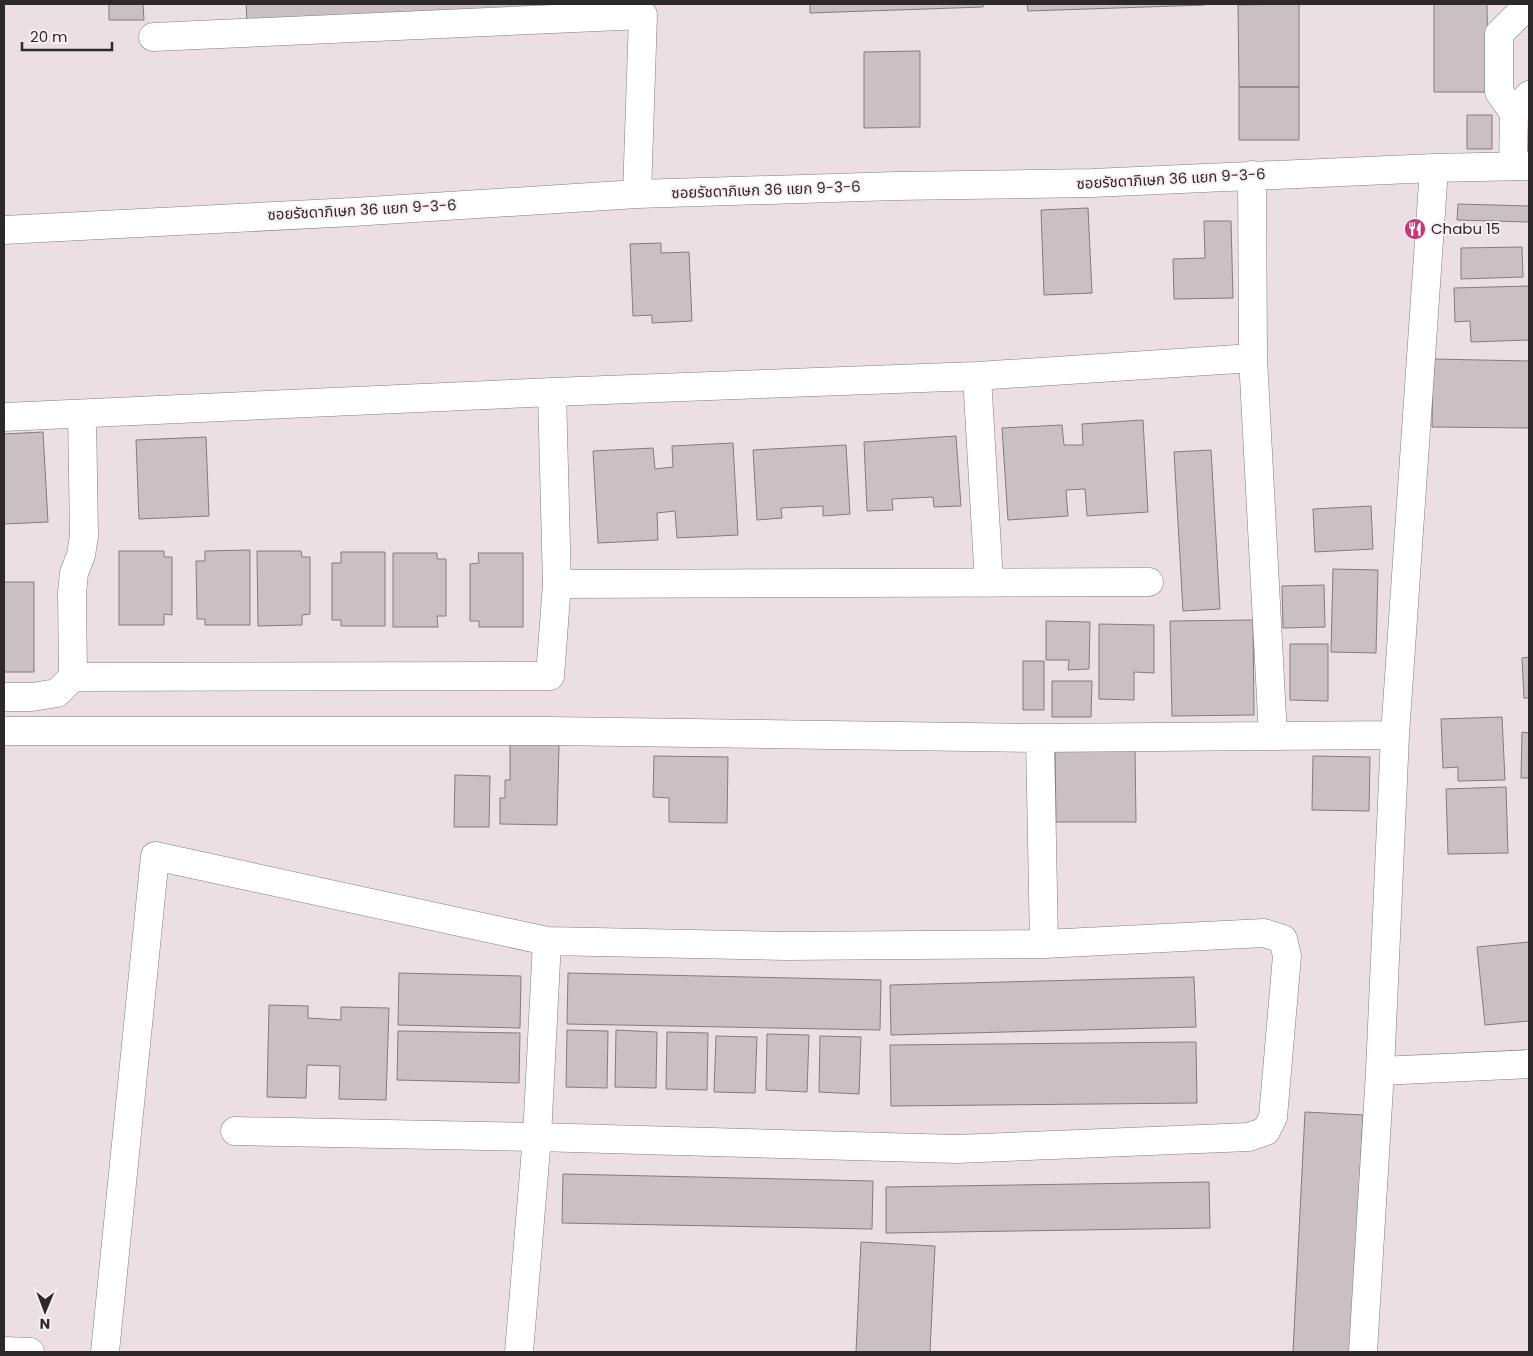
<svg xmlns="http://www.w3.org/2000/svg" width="1533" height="1356" font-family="Poppins,'Noto Sans Thai',sans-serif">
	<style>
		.building { fill: #cabfc2; stroke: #857b7e }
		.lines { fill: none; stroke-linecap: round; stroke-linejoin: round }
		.minor-casing { stroke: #857b7e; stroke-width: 29 }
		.minor { stroke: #fff; stroke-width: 28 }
		.labels { text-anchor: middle; stroke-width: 4; stroke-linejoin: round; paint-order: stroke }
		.street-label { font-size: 15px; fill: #2d292a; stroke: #f8edf0 }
		.poi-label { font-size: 15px; fill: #2d292a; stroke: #f8edf0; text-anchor: start }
	</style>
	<rect width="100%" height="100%" fill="#ebdfe3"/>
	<path class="building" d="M109,4H143L144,20H109Z
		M246,4H626L247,20Z
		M810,4H983V7L810,13Z
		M1027,4H1205V5L1028,11Z
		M1299,4V87H1239L1238,5Z
		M1434,4H1487L1488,92H1434Z
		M920,51V127L864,128V52Z
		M1239,87H1299V140H1239Z
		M1467,115H1492V149H1467Z
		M1458,204L1529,206V222L1457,220Z
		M1088,208L1092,293L1044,295L1041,210Z
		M1204,221H1231L1233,298L1174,299L1173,259L1205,258Z
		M661,243V253L689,252L692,321L652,323V315L633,316L630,244Z
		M1522,247L1523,277L1461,279V248Z
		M1529,286V340L1471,342L1470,321L1455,322L1454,288Z
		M1433,359L1529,361V428L1432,427Z
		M1143,420L1148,512L1087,516L1085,489L1066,490L1068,516L1008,520L1002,428L1062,425L1064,445H1083L1082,424Z
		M43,432L48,522L4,524V434Z
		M956,436L961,506L934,507L933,497L892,499L893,510L867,511L864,442Z
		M206,437L209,516L139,519L136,440Z
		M733,443L738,535L677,538L675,511L657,513L658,540L598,543L593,451L653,448L655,469L673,467L672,446Z
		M846,445L850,514L823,516V506L781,508L782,518L757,520L753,450Z
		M1211,450L1220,609L1183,611L1174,452Z
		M1371,506L1373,549L1315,552L1313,509Z
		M250,550V625H205V619H197L196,561H205V551Z
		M119,551H164V557H172V615L164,614V625H119Z
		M257,551H301L302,557H310V614L302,615V625L258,626Z
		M341,552H385V626H341V620H332V563H341Z
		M393,553H437V559H446V616H437L438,627H393Z
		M478,553H523V627H479V621H470V564L479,563Z
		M1333,569L1378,570L1376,653L1331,652Z
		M4,582H34V672H4Z
		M1324,585L1325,627L1283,628L1282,586Z
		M1253,620L1254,715L1172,716L1170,621Z
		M1046,621L1090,622L1089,669L1068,670L1069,660H1046Z
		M1099,624L1154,625V673L1134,672V700L1099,699Z
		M1290,644H1328V701L1290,700Z
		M1529,657V698H1524L1522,658Z
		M1023,661H1044V710H1023Z
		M1052,681H1092L1091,717H1052Z
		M1502,717L1505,780L1458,781V767L1443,768L1441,719Z
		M1522,732L1529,733V778H1521Z
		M510,743L559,744L557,825L500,824V798H505V780H510Z
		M1135,749L1136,822H1056L1055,750Z
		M654,756L728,757L727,823L669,822V798L653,797Z
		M1313,756L1370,757L1369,811L1312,810Z
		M455,775L490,776L489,827H454Z
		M1506,787L1508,853L1448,854L1446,789Z
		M1529,942V1021L1485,1025L1477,947Z
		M399,973L521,976L520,1028L398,1025Z
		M568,973L881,980L880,1030L567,1024Z
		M1194,977L1196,1027L891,1035L890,985Z
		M269,1005L308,1006V1018L341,1020V1007L389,1008L386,1100L339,1099L340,1066L307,1065L306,1098L267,1097Z
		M567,1030L608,1031L607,1088L566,1087Z
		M616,1030L657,1032L656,1088L615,1087Z
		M398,1031L520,1033L519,1083L397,1080Z
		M667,1032L708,1033L707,1090L666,1089Z
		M767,1034L809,1035L807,1092L766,1090Z
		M716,1036L757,1037L755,1093L714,1092Z
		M820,1036L861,1037L859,1094L819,1092Z
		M1196,1042L1197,1103L891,1106L890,1045Z
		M1305,1112L1363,1115L1351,1352H1293Z
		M563,1174L873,1181L872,1229L562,1223Z
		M1209,1182L1210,1228L886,1233V1187Z
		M861,1242L935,1246L930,1352H856Z"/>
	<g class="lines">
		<g class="minor-casing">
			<path id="minor" d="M153,37L643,15L637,194
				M1514,113L1529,95
				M1513,166L1514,113L1499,92V34L1518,15
				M1252,175L1253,358L1273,736
				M4,230L353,212L637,194L896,186L1092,183L1434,168L1529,166
				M977,376L989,583
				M552,392L557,584L1149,582
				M4,417L552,392L977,376L1253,358
				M73,677L72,593L74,573L81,555L84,536L82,414
				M4,697H32L57,693L73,677L550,676L557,584
				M4,731H549L1040,738L1395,735
				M1040,738L1044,944
				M1380,1071L1529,1064
				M4,1351L30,1352
				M105,1352L155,856L547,941L786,946L1044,944L1264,933L1283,939L1287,956L1273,1117L1266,1131L1249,1137L957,1149L537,1137L235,1131
				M519,1352L537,1137L547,941
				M1363,1352L1380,1071L1395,735L1434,168"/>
		</g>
		<use href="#minor" class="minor"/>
	</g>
	<defs>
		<g id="restaurant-disc" transform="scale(1.125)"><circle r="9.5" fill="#c13975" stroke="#f8edf0"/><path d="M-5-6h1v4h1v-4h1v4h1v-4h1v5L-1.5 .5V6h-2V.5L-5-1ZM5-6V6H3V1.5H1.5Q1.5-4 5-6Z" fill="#fff"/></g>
	</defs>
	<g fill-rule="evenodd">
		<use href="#restaurant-disc" x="1415" y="229"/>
	</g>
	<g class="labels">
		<g class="street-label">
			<text transform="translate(1171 179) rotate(-3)" y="5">ซอยรัชดาภิเษก 36 แยก 9-3-6</text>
			<text transform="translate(766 190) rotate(-2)" y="5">ซอยรัชดาภิเษก 36 แยก 9-3-6</text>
			<text transform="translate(362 210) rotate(-3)" y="5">ซอยรัชดาภิเษก 36 แยก 9-3-6</text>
		</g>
		<g class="poi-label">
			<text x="1431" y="234">Chabu 15</text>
		</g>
	</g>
	<rect width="1533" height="1356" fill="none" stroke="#2d292a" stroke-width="10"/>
	<g transform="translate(45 1311) rotate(181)" stroke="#f8edf0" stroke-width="4" paint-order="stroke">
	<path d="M0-4L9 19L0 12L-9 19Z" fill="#2d292a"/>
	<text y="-8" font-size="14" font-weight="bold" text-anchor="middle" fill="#2d292a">N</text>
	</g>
	<path d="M22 42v8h90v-8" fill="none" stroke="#2d292a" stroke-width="2.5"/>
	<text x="30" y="42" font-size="15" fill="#2d292a" stroke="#f8edf0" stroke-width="4" paint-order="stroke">20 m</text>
</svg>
